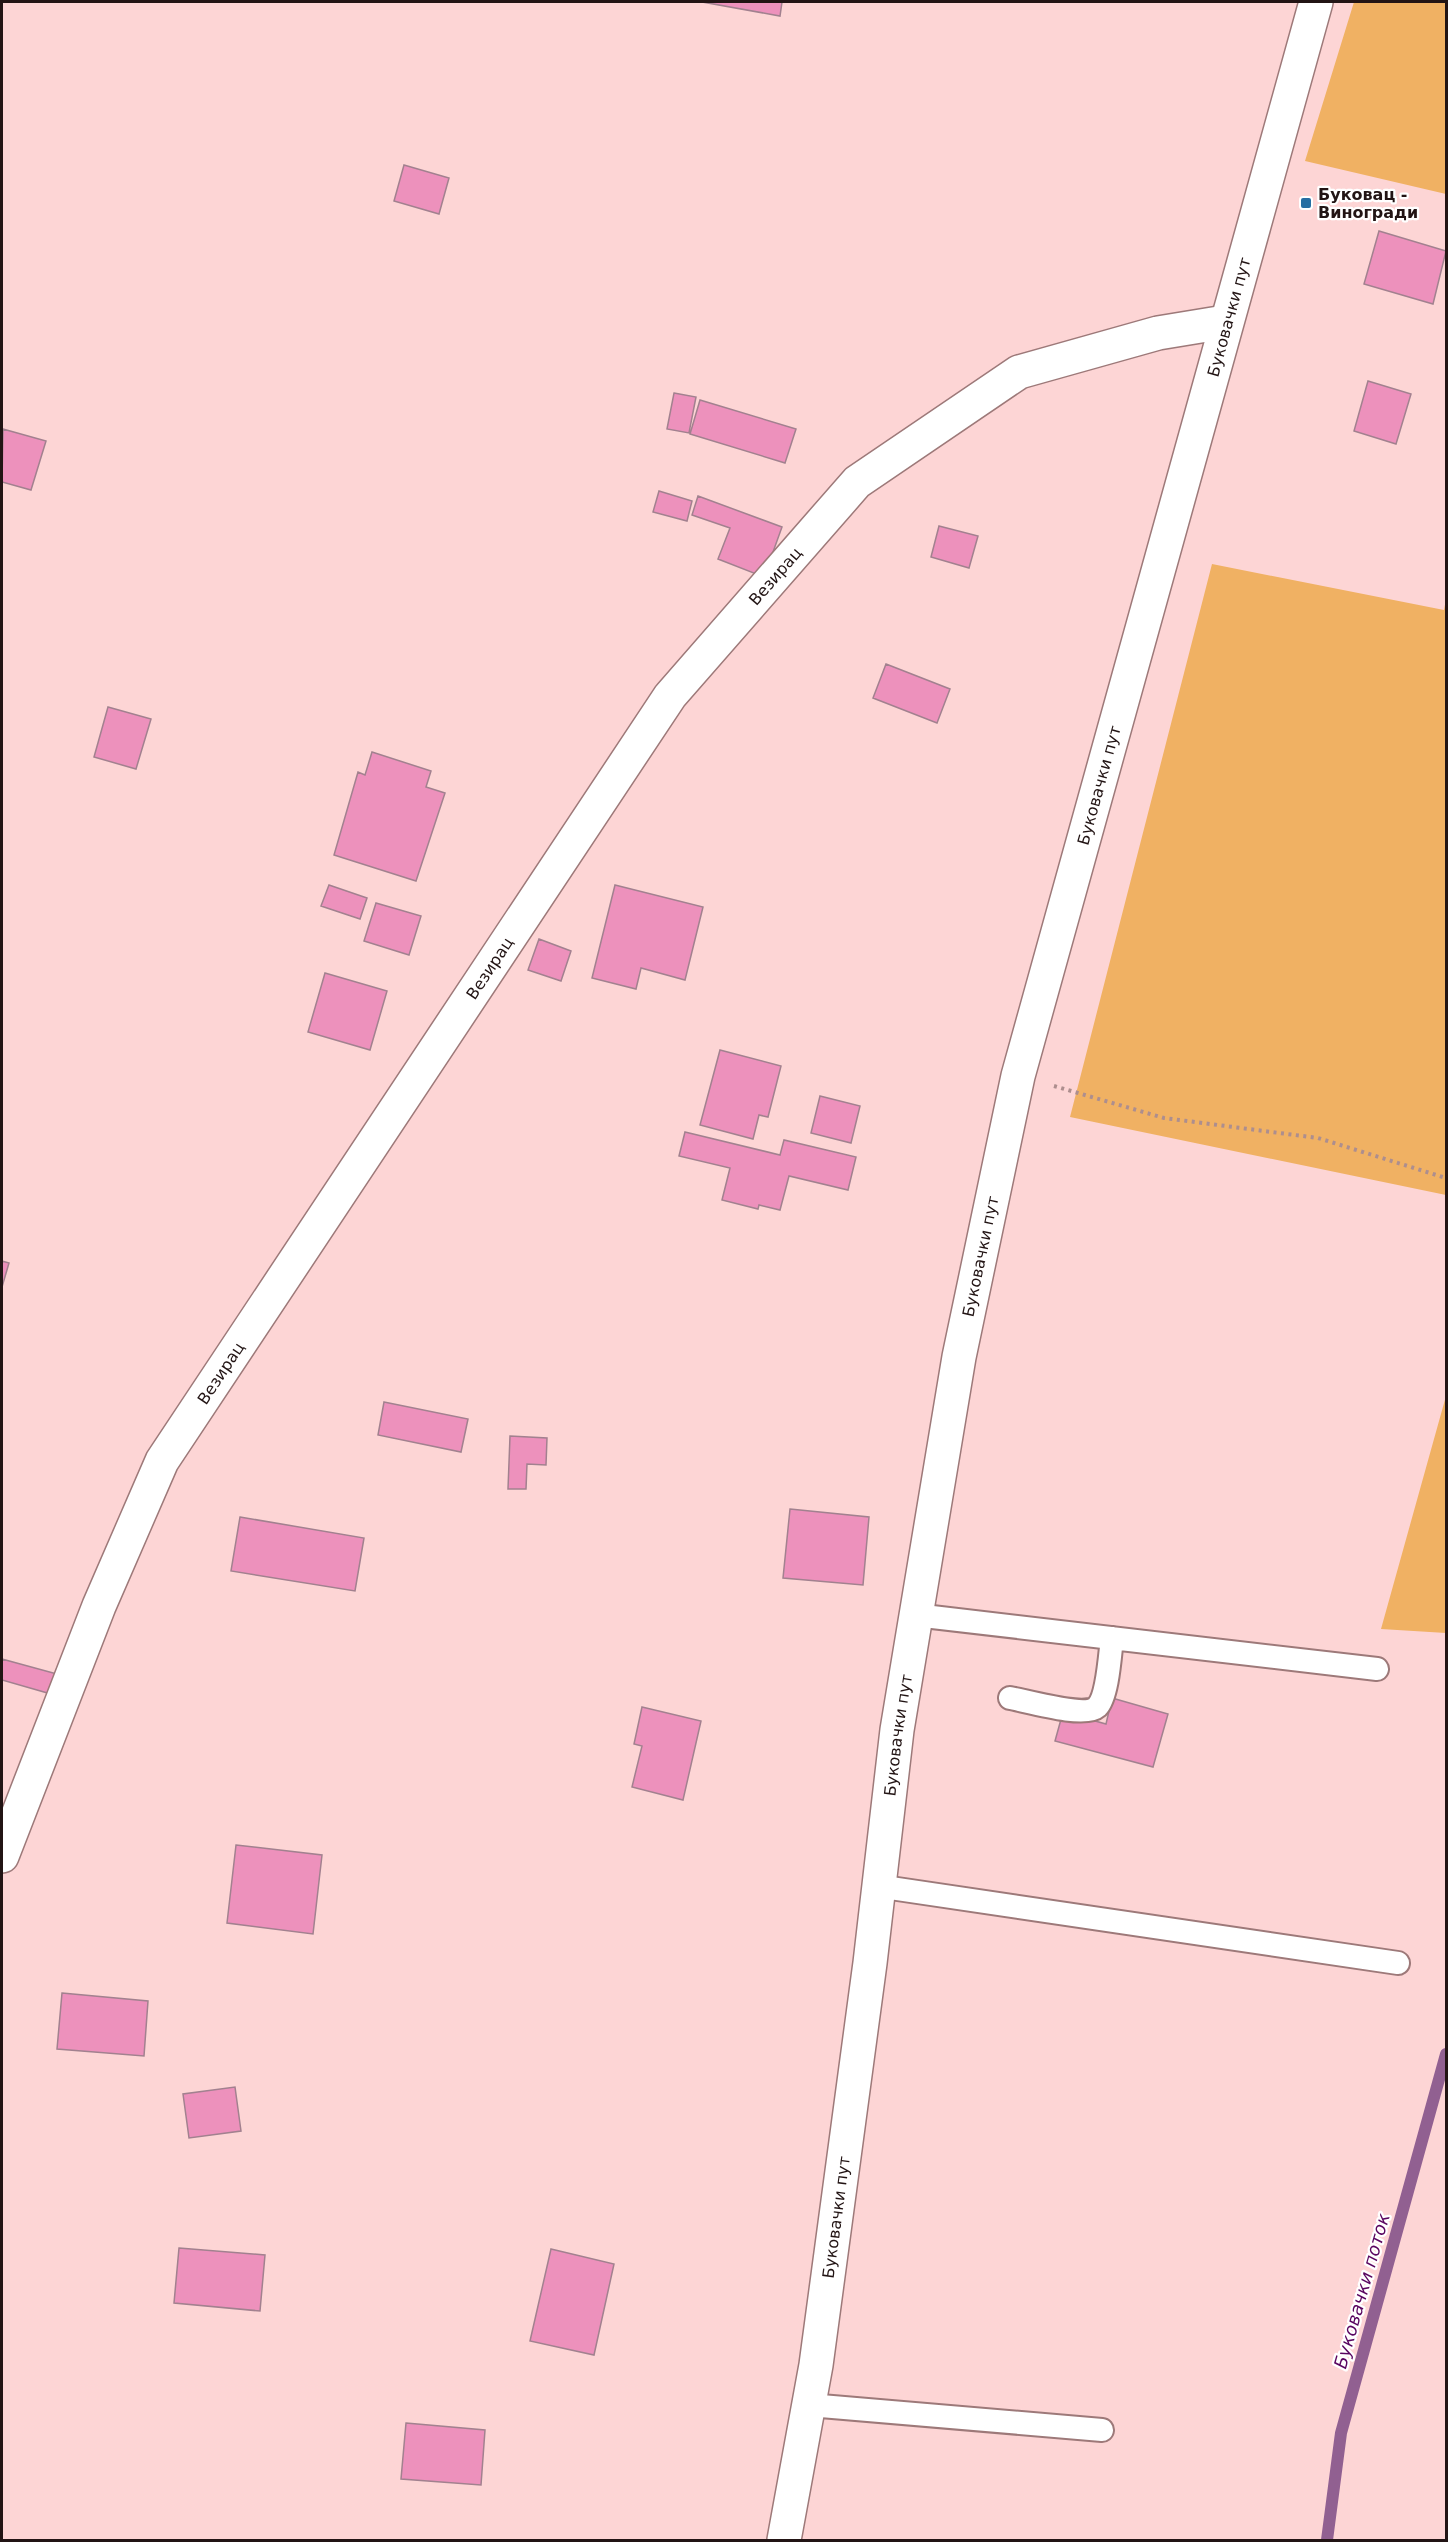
<svg xmlns="http://www.w3.org/2000/svg" width="1448" height="2542" font-family="'DejaVu Sans',sans-serif">
	<style>
		.green { fill: #f0b163 }
		.lines { fill: none; stroke-linecap: round; stroke-linejoin: round }
		.stream { stroke: #916091; stroke-width: 12 }
		.building { fill: #ed91bc; stroke: #a2818f; stroke-width: 1.5 }
		.service-casing { stroke: #9d7979; stroke-width: 26 }
		.minor-casing { stroke: #9d7979; stroke-width: 36 }
		.tertiary-casing { stroke: #9d7979; stroke-width: 36 }
		.path { stroke: #ad8e8e; stroke-width: 4; stroke-dasharray: 3 4.5; stroke-linecap: butt }
		.service { stroke: #fff; stroke-width: 22 }
		.minor { stroke: #fff; stroke-width: 33 }
		.tertiary { stroke: #fff; stroke-width: 33 }
		.poi-dot { fill: #266ea2; stroke: #fff; stroke-width: 2 }
		.labels { text-anchor: middle; stroke-width: 4.5; stroke-linejoin: round; paint-order: stroke }
		.poi-label { font-size: 16px; font-weight: bold; fill: #221414; stroke: #fff; text-anchor: start }
		.street-label { font-size: 16px; fill: #221414; stroke: #fff }
		.water-label { font-size: 18px; font-style: italic; fill: #590560; stroke: #fff }
	</style>
	<rect width="100%" height="100%" fill="#fdd5d5"/>
	<path class="green" d="M1354,2H1446V194L1305,161Z
		M1212,564L1444,610L1446,599V1195L1070,1117Z
		M1446,1396V1633L1381,1629Z"/>
	<g class="lines">
		<path class="stream" d="M1327,2540L1341,2433L1446,2054"/>
	</g>
	<path class="building" d="M702,2H782L780,16Z
		M404,165L449,178L439,214L394,201Z
		M1379,231L1446,251L1433,304L1364,284Z
		M1368,381L1411,394L1396,444L1354,431Z
		M674,393L696,397L689,433L667,429Z
		M700,400L796,429L785,463L690,434Z
		M3,429L46,441L31,490L2,482Z
		M659,491L692,501L687,521L653,512Z
		M698,496L782,527L764,577L718,559L730,528L692,515Z
		M939,526L978,536L969,568L931,557Z
		M886,664L950,689L937,723L873,698Z
		M108,707L151,719L136,769L94,757Z
		M372,752L431,771L426,787L445,793L416,881L334,855L358,772L365,775Z
		M329,885L367,898L360,919L321,906Z
		M615,885L703,907L685,980L641,968L636,989L592,978Z
		M376,903L421,916L409,955L364,941Z
		M539,939L571,951L561,981L528,970Z
		M325,973L387,991L370,1050L308,1032Z
		M720,1050L781,1066L768,1117L759,1115L753,1139L700,1125Z
		M820,1096L860,1106L851,1143L811,1133Z
		M685,1132L780,1155L784,1140L856,1157L848,1190L789,1176L780,1210L759,1205L758,1209L722,1200L730,1168L679,1156Z
		M2,1261L9,1263L2,1287Z
		M384,1402L468,1419L461,1452L378,1435Z
		M510,1436L547,1438L546,1465L527,1464L526,1489H508Z
		M790,1509L869,1517L863,1585L783,1578Z
		M240,1517L364,1538L355,1591L231,1571Z
		M2,1659L57,1674L51,1694L2,1680Z
		M1112,1698L1168,1714L1153,1767L1055,1741L1063,1712L1106,1724Z
		M642,1707L701,1721L683,1800L632,1787L642,1746L634,1744Z
		M236,1845L322,1855L313,1934L227,1923Z
		M62,1993L148,2001L144,2056L57,2049Z
		M235,2087L241,2131L189,2138L183,2094Z
		M179,2248L265,2255L260,2311L174,2303Z
		M551,2249L614,2264L594,2355L530,2341Z
		M406,2423L485,2430L481,2485L401,2479Z"/>
	<g class="lines">
		<g class="service-casing">
			<path id="service" d="M915,1615L1377,1669
				M1010,1698C1027,1701 1085,1718 1097,1707C1108,1696 1110,1653 1112,1638
				M877,1886L1398,1963
				M809,2405L1102,2430"/>
		</g>
		<g class="minor-casing">
			<g id="minor">
				<path id="s1" d="M2,1856L99,1606L162,1461L670,696L857,482L1019,372L1158,333L1225,322"/>
			</g>
		</g>
		<g class="tertiary-casing">
			<g id="tertiary">
				<path id="s2" d="M784,2540L816,2365L870,1963L897,1730L959,1357L1018,1076L1316,2"/>
			</g>
		</g>
		<path class="path" d="M1054,1086L1164,1118L1318,1138L1446,1178"/>
		<use href="#service" class="service"/>
		<use href="#minor" class="minor"/>
		<use href="#tertiary" class="tertiary"/>
	</g>
	<rect class="poi-dot" x="1300" y="197" width="12" height="12" rx="3"/>
	<g class="labels">
		<g class="poi-label">
			<text x="1318" y="200">Буковац -<tspan x="1318" dy="18">Виногради</tspan></text>
		</g>
		<g class="street-label">
			<text dy="6" stroke="none"><textPath href="#s2" startOffset="2271">Буковачки пут</textPath></text>
			<text dy="6" stroke="none"><textPath href="#s1" startOffset="1504">Везирац</textPath></text>
			<text dy="6" stroke="none"><textPath href="#s2" startOffset="1785">Буковачки пут</textPath></text>
			<text dy="6" stroke="none"><textPath href="#s1" startOffset="1018">Везирац</textPath></text>
			<text dy="6" stroke="none"><textPath href="#s2" startOffset="1299">Буковачки пут</textPath></text>
			<text dy="6" stroke="none"><textPath href="#s1" startOffset="532">Везирац</textPath></text>
			<text dy="6" stroke="none"><textPath href="#s2" startOffset="813">Буковачки пут</textPath></text>
			<text dy="6" stroke="none"><textPath href="#s2" startOffset="327">Буковачки пут</textPath></text>
		</g>
		<g class="water-label">
			<text transform="translate(1362 2291) rotate(-74)" y="6">Буковачки поток</text>
		</g>
	</g>
	<rect width="1448" height="2542" fill="none" stroke="#221414" stroke-width="6"/>
</svg>
